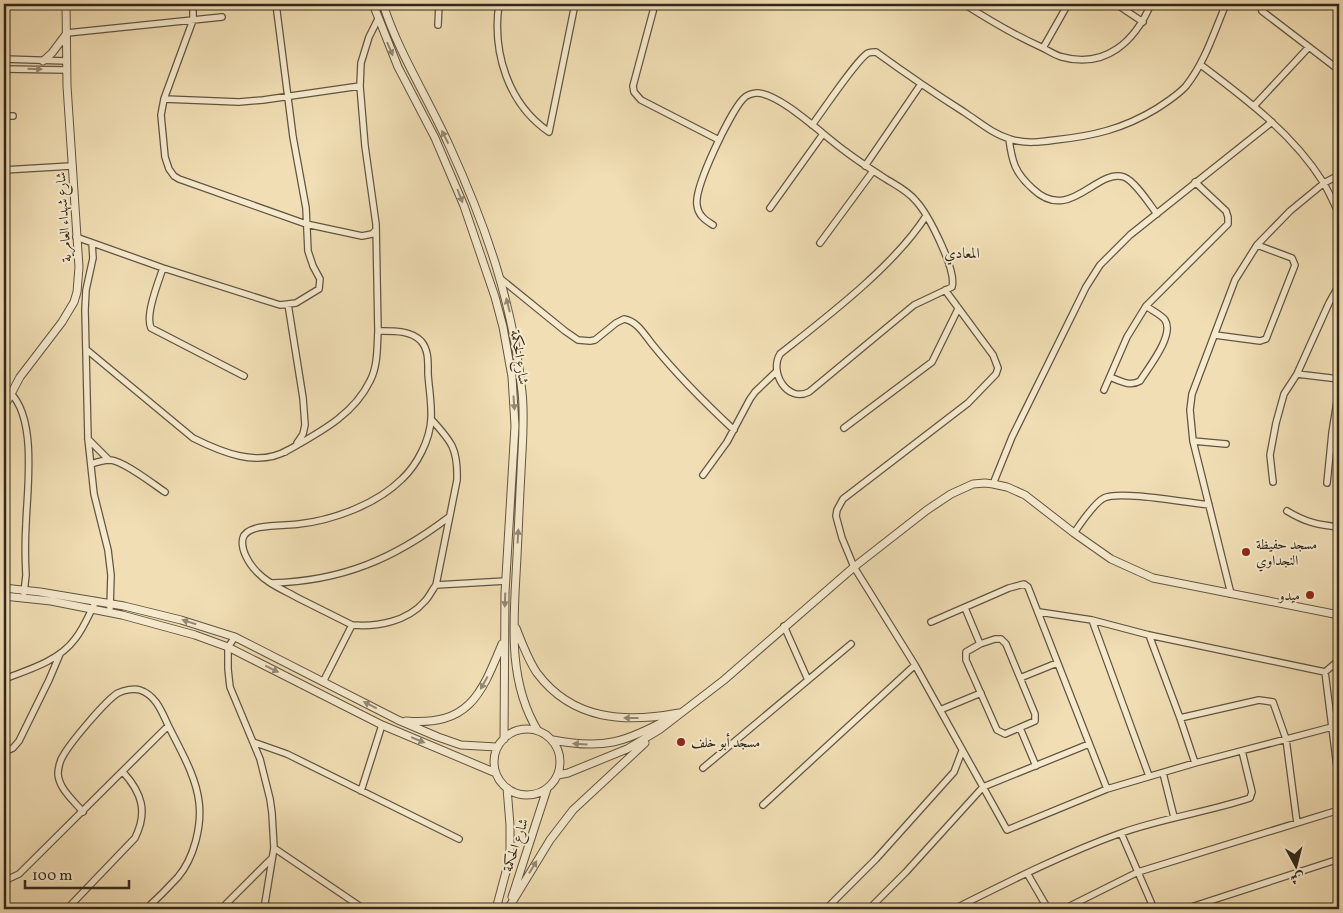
<svg xmlns="http://www.w3.org/2000/svg" width="1343" height="913" font-family="Vollkorn,Amiri,serif">
	<style>
		.lines { fill: none; stroke-linecap: round; stroke-linejoin: round }
		.minor-casing { stroke: #625541; stroke-width: 8 }
		.tertiary-casing { stroke: #625541; stroke-width: 9 }
		.minor { stroke: #f6eace; stroke-width: 5.5 }
		.tertiary { stroke: #f6eace; stroke-width: 7 }
		.oneway { fill: #948874 }
		.poi-dot { fill: #8f2418; stroke: #f6eace; stroke-width: 2 }
		.labels { text-anchor: middle; stroke-width: 4; stroke-linejoin: round; paint-order: stroke }
		.street-label { font-size: 14px; fill: #32271b; stroke: #f6eace }
		.poi-label { font-size: 14px; fill: #32271b; stroke: #f6eace; text-anchor: start }
		.neighbourhood-label { font-size: 15px; fill: #32271b; stroke: #f6eace }
	</style>
	<rect width="100%" height="100%" fill="#f1deb4"/>
	<filter id="stains"><feTurbulence type="fractalNoise" baseFrequency=".004" numOctaves="4"/><feColorMatrix values="0 0 0 0 .2 0 0 0 0 .09 0 0 0 0 .02 0 0 0 .5 -.17"/></filter>
	<radialGradient id="worn" r=".72"><stop offset=".6" stop-color="#630" stop-opacity="0"/><stop offset="1" stop-color="#630" stop-opacity=".3"/></radialGradient>
	<g class="lines">
		<g class="minor-casing">
			<path id="minor" d="M193,4V20L164,99L161,115L165,157L169,169L174,176L179,179L306,224L362,236L372,234L376,230
				M499,4C492,52 508,104 549,132L575,4
				M655,4L633,86L634,92L641,100L719,140
				M964,4C989,20 1014,35 1041,47C1048,50 1054,55 1062,57C1106,69 1135,41 1151,4
				M1116,4L1143,22
				M1262,11L1339,70
				M378,19L369,37L361,63L360,86L365,146L376,224L378,331
				M438,25L439,4
				M67,33L222,17
				M1043,48L1068,4
				M4,59L66,61
				M1201,65C1246,99 1293,134 1323,182C1329,192 1334,203 1339,214
				M4,69L67,70
				M164,99L239,102L263,100L360,86
				M1254,106L1309,47
				M4,116H13
				M812,125C822,112 857,59 868,53C871,52 873,52 876,52C905,73 934,93 964,112C979,122 993,134 1010,139C1025,144 1041,142 1055,140C1093,136 1123,129 1156,109C1167,102 1178,95 1186,86C1205,62 1214,32 1226,4
				M1009,139C1012,162 1015,173 1033,189C1070,224 1096,168 1124,177C1135,181 1150,205 1157,214
				M865,166L921,84
				M4,170L71,166
				M770,208L823,134
				M713,225C705,220 698,215 697,205C694,187 730,113 743,99C746,95 753,93 757,93C780,93 825,137 845,151C858,161 872,170 886,179C896,185 908,191 916,201C928,214 957,270 952,287L914,305L809,392C787,403 769,372 780,354C828,316 894,266 926,216
				M76,237L163,268L280,305L296,303L319,289L320,279L313,266L308,251L306,208L293,137L276,4
				M92,243L93,258L86,290L85,310L88,439L94,494L108,550L111,575L110,608
				M820,243L873,171
				M4,268L5,262
				M163,268C158,283 145,315 151,328L244,376
				M501,279L565,331L578,340L590,341L595,340L616,323L624,319C637,321 644,334 652,344C677,375 705,403 734,430
				M945,290L993,355L998,368L996,374L968,403L843,499L837,510L836,516L842,538L854,567L915,665L1007,830L1107,789L1195,763L1332,727
				M288,304L303,398L305,425L303,434L297,443
				M1215,335L1260,341L1266,339L1295,265L1292,258L1257,245
				M87,350L193,438C221,452 258,468 288,450
				M1297,374L1339,379
				M1110,377C1120,381 1130,387 1140,381C1148,368 1175,335 1165,320C1162,315 1151,310 1146,306
				M4,388C39,409 27,489 26,524C25,541 25,558 26,575L24,593
				M1104,390L1127,337L1146,306L1228,224V217L1226,211L1195,182
				M431,419C452,442 458,449 457,480L436,585L506,581
				M844,428L932,362L958,309
				M88,439L109,460
				M1193,441L1226,444
				M285,452C318,433 353,416 370,381C378,366 377,347 378,331C393,331 410,330 421,341C429,350 428,363 428,374C429,388 432,405 431,419C430,440 417,465 402,479C377,504 334,520 299,524C286,526 247,523 243,538C240,549 249,564 257,572C268,584 284,590 298,598C316,607 334,616 352,625L323,682
				M91,464C97,462 104,460 110,460C124,461 153,484 165,492
				M703,475L727,442L750,399L755,392L777,371
				M1273,482L1270,455L1276,423L1284,394L1297,374L1329,303L1339,285
				M1327,483L1332,433L1339,389
				M993,484L1012,437L1086,287L1100,265L1130,235L1272,122
				M1287,511C1305,522 1318,525 1339,527
				M1074,533C1081,523 1094,503 1104,498C1119,490 1189,503 1209,505
				M272,583C342,581 394,559 449,517
				M1231,594L1193,441L1190,410L1192,394L1235,280L1257,245L1290,211L1324,183L1339,175
				M965,608L980,644L966,652V660L997,730L1005,734L1035,721V714L1006,644L1001,639H995L980,644
				M1039,612L1092,620L1149,635L1325,672
				M1092,620L1149,776
				M931,622L1009,588L1024,584L1028,587L1107,789
				M352,625C377,627 407,622 425,601C429,597 432,590 436,585
				M784,626L808,680
				M1149,635L1180,718L1195,763
				M235,637L228,647V669L230,687L260,759L270,799L272,813L274,848L264,909
				M1339,660L1325,672L1339,783
				M1020,678L1057,663
				M4,679C28,670 59,661 75,639C84,628 89,614 96,601
				M940,710L981,693
				M1180,718L1259,700L1273,702L1286,739L1297,823
				M1020,728L1036,766
				M253,742L287,754L459,839
				M4,752L13,748L19,741L49,680L60,654
				M703,768L851,644
				M1163,773L1174,817
				M361,791L382,725
				M763,805L915,665
				M83,812C74,801 59,789 58,774C58,769 60,760 63,756C70,743 106,700 118,693C124,690 134,688 140,690C158,696 163,716 171,731C182,753 196,777 199,802C202,826 194,858 178,877C168,888 157,899 146,909
				M1121,833L1154,909
				M274,848L361,907
				M1027,873L1048,909
				M4,881L19,874L168,726
				M67,909L135,838C148,812 142,793 123,772
				M221,909L272,858
				M826,909L876,859L954,772L962,751
				M869,909L906,872L983,787L1089,744
				M954,909C1008,882 1063,854 1121,833C1163,818 1208,812 1250,798L1252,792L1242,751
				M1064,909L1138,872L1339,810
				M1185,909L1339,859"/>
		</g>
		<g class="tertiary-casing">
			<path id="tertiary" d="M373,4L398,67L435,138L464,206L495,297L503,327L512,377L515,426L505,593L504,739
				M383,4C399,54 428,98 449,145C486,226 513,304 522,392C525,419 522,446 521,472C519,507 518,541 516,575C513,628 509,684 538,731
				M43,61L52,53L67,33
				M4,407L20,377L62,322L74,302L77,292L79,267L67,86L66,4
				M4,588L40,592L124,606L181,620L235,637L398,720L438,737L461,745L497,747
				M4,596L51,601L122,615L195,635L228,647L382,725L496,773
				M516,628C522,643 528,660 537,673C573,721 626,723 679,713
				M406,721C469,726 481,695 502,644
				M494 762a33 33 0 1 1 66 0a33 33 0 1 1-66 0Z
				M553,740C604,750 626,742 670,718
				M558,775L568,773L627,749L659,730L724,680L854,567L927,510L951,494L973,484L985,483L993,484L1007,487L1025,495L1074,533L1111,559L1153,578L1339,615
				M512,897L547,789
				M496,909L510,857V825L507,788
				M508,909L550,840L573,810L645,743"/>
		</g>
		<use href="#minor" class="minor"/>
		<use href="#tertiary" class="tertiary"/>
	</g>
	<defs><path id="oneway-solid" d="M-6-.8H1V-3.2L6.5 0L1 3.2V.8H-6Z" transform="scale(1.25)"/></defs>
	<g class="oneway">
		<use href="#oneway-solid" transform="translate(390 49) rotate(67)"/>
		<use href="#oneway-solid" transform="translate(35 69) rotate(1)"/>
		<use href="#oneway-solid" transform="translate(445 137) rotate(-117)"/>
		<use href="#oneway-solid" transform="translate(460 196) rotate(69)"/>
		<use href="#oneway-solid" transform="translate(508 305) rotate(-104)"/>
		<use href="#oneway-solid" transform="translate(514 403) rotate(86)"/>
		<use href="#oneway-solid" transform="translate(518 536) rotate(-87)"/>
		<use href="#oneway-solid" transform="translate(505 600) rotate(92)"/>
		<use href="#oneway-solid" transform="translate(189 622) rotate(-163)"/>
		<use href="#oneway-solid" transform="translate(272 669) rotate(26)"/>
		<use href="#oneway-solid" transform="translate(484 683) rotate(119)"/>
		<use href="#oneway-solid" transform="translate(370 705) rotate(-153)"/>
		<use href="#oneway-solid" transform="translate(631 718) rotate(180)"/>
		<use href="#oneway-solid" transform="translate(418 740) rotate(22)"/>
		<use href="#oneway-solid" transform="translate(580 744) rotate(-177)"/>
		<use href="#oneway-solid" transform="translate(533 867) rotate(-58)"/>
	</g>
	<g class="poi-dot">
		<circle cx="1246" cy="552" r="5"/>
		<circle cx="1310" cy="595" r="5"/>
		<circle cx="681" cy="742" r="5"/>
	</g>
	<g class="labels">
		<g class="street-label">
			<text transform="translate(63 217) rotate(-94)" y="5">شارع شهداء العامرية</text>
			<text transform="translate(520 357) rotate(81)" y="5">شارع الحكمة</text>
			<text transform="translate(515 845) rotate(-72)" y="5">شارع الحكمة</text>
		</g>
		<g class="poi-label">
			<text x="1256" y="549">مسجد حفيظة<tspan x="1256" dy="16">النجداوي</tspan></text>
			<text x="1300" y="600" text-anchor="end">ميدو</text>
			<text x="691" y="747">مسجد أبو خلف</text>
		</g>
		<g class="neighbourhood-label">
			<text x="962" y="258">المعادي</text>
		</g>
	</g>
	<rect width="1343" height="913" fill="none" stroke="#f1deb4" stroke-width="20"/>
	<rect x="5" y="5" width="1333" height="903" fill="none" stroke="#32271b" stroke-width="2.5"/>
	<rect x="10" y="10" width="1323" height="893" fill="none" stroke="#32271b"/>
	<g transform="translate(1296 866) rotate(173)" stroke="#f6eace" stroke-width="4" paint-order="stroke">
	<path d="M0-4L9 19L0 12L-9 19Z" fill="#32271b"/>
	<text y="-8" font-size="14" font-weight="bold" text-anchor="middle" fill="#32271b">ش</text>
	</g>
	<path d="M25 880v8h104v-8" fill="none" stroke="#32271b" stroke-width="2.5"/>
	<text x="32" y="880" font-size="15" fill="#32271b" stroke="#f6eace" stroke-width="4" paint-order="stroke">100 m</text>
	<rect width="100%" height="100%" filter="url(#stains)"/>
	<rect width="100%" height="100%" fill="url(#worn)"/>
</svg>
